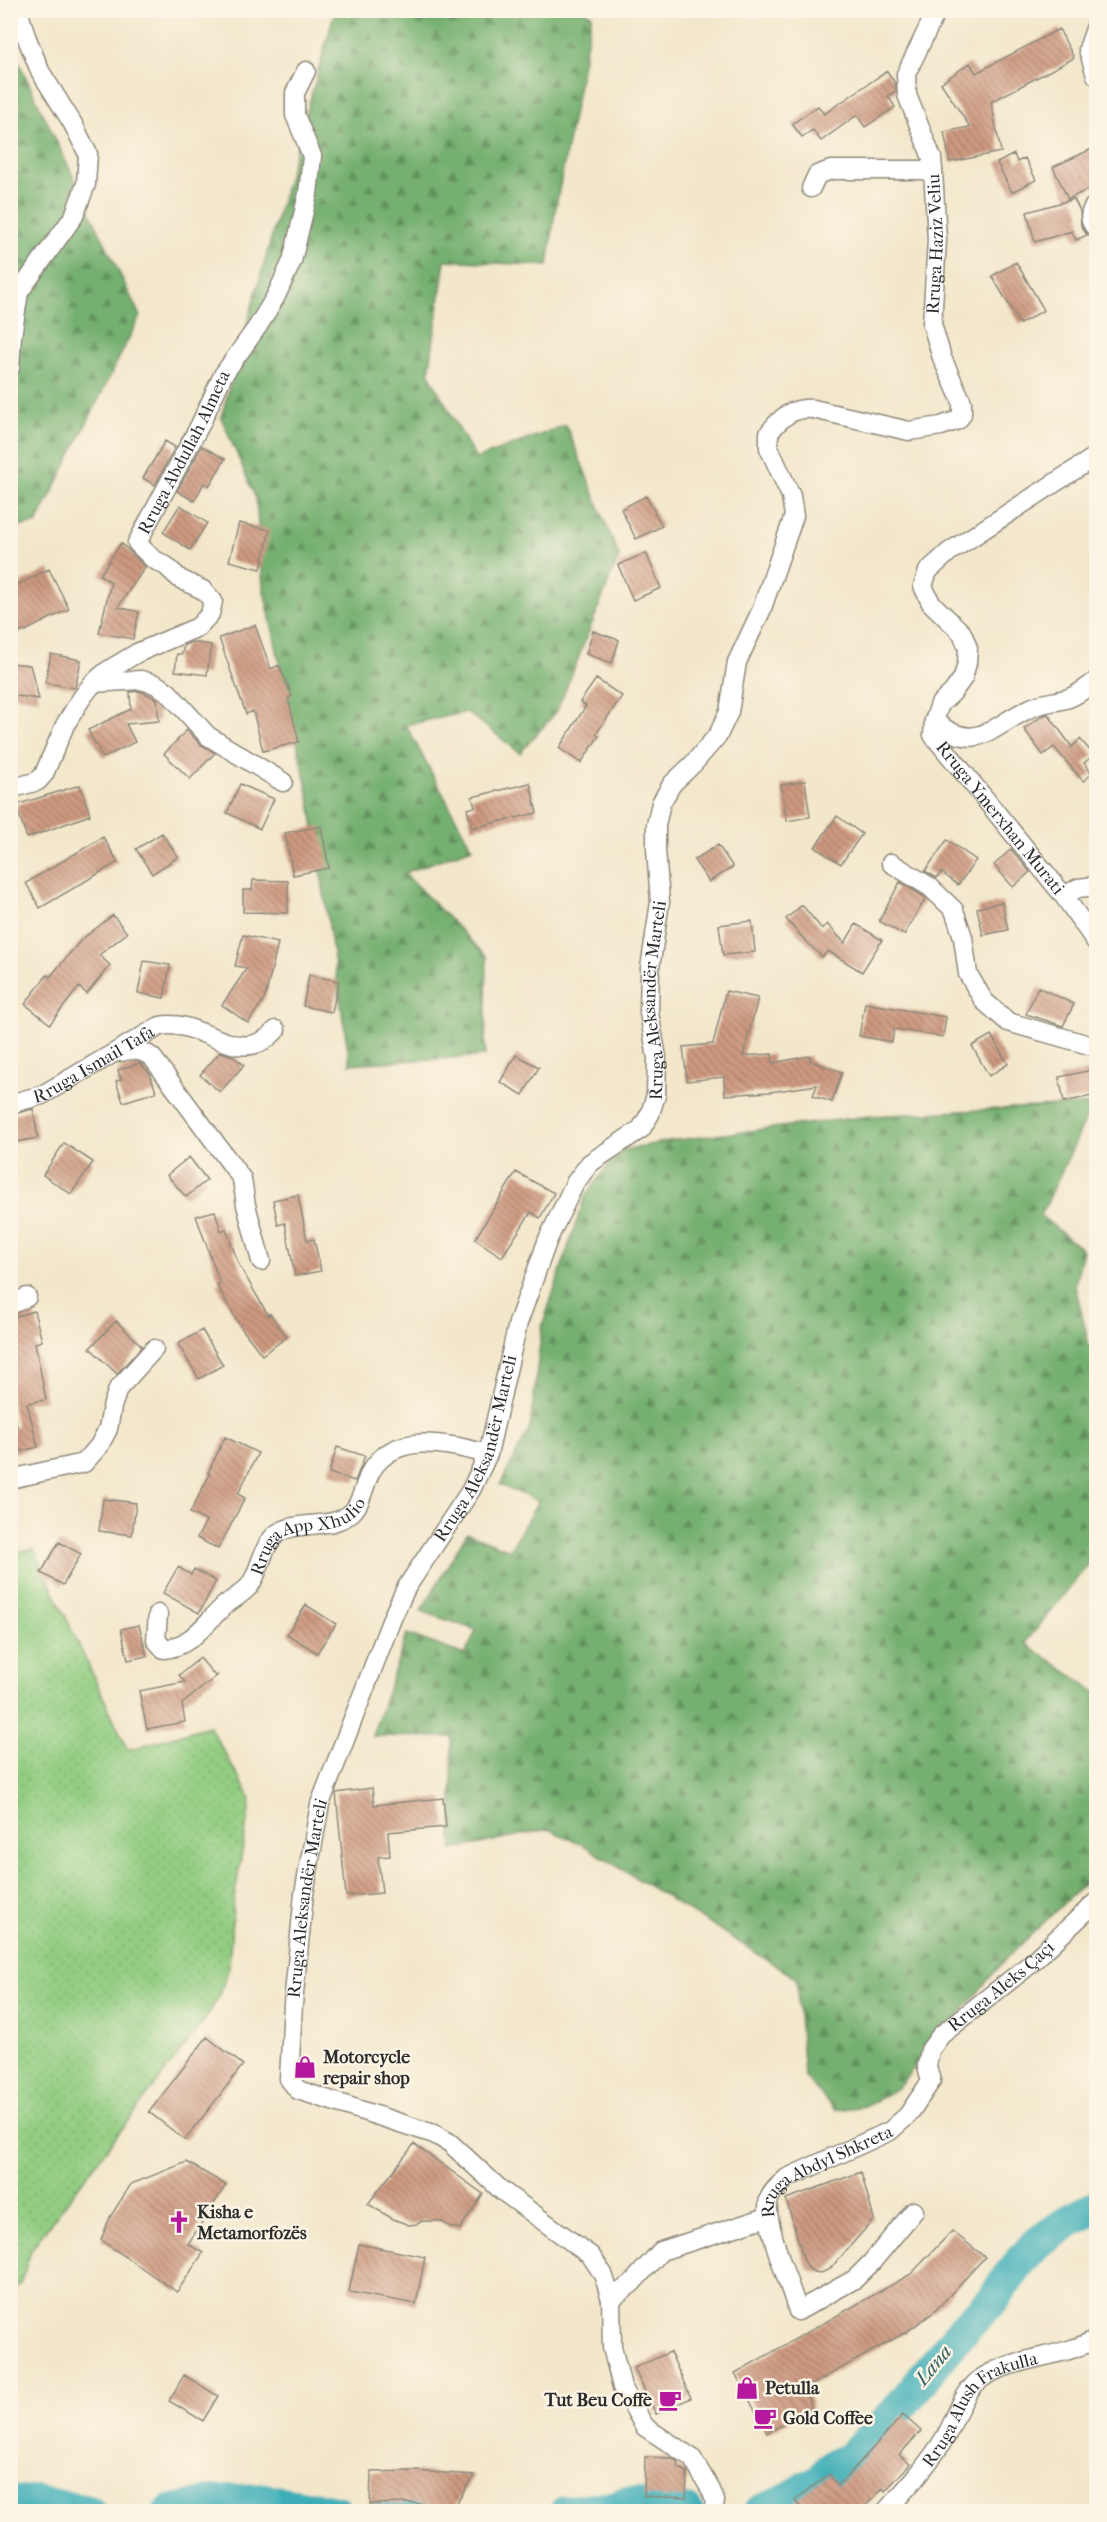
<svg xmlns="http://www.w3.org/2000/svg" width="1107" height="2522" font-family="'IM FELL French Canon',serif">
	<style>
		.grass { fill: url(#grass-dots); stroke: #5e7c56; stroke-width: 1.5 }
		.forest { fill: url(#forest-firs); stroke: #506e4e; stroke-width: 1.5 }
		.lines { fill: none; stroke-linecap: round; stroke-linejoin: round }
		.river { stroke: #3daeb8; stroke-width: 34 }
		.building { fill: url(#building-back-hatch) }
		.street-casing { stroke: #8f897b; stroke-width: 21 }
		.street { stroke: #fff; stroke-width: 18 }
		.labels { text-anchor: middle; stroke-width: 5; stroke-linejoin: round; paint-order: stroke }
		.street-label { font-size: 18px; fill: #2b2b2b; stroke: #fcf5e5 }
		.poi-label { font-size: 18px; font-weight: bold; fill: #2b2b2b; stroke: #fcf5e5; text-anchor: start }
		.water-label { font-size: 20px; font-style: italic; fill: #325f63; stroke: #fcf5e5 }
	</style>
	<defs>
		<pattern id="grass-dots" width="8" height="8" patternUnits="userSpaceOnUse" patternTransform="scale(1.5)"><rect width="8" height="8" fill="#92cd82"/><path d="M2 2h.1M6 6h.1" fill="none" stroke="#7eb070" stroke-width="1.8" stroke-linecap="round"/></pattern>
		<pattern id="forest-firs" width="22" height="20" patternUnits="userSpaceOnUse" patternTransform="scale(1.5)"><rect width="22" height="20" fill="#75b070"/><path d="M5 1l3.5 6h-7zM16 11l3.5 6h-7z" fill="#608f5c"/></pattern>
		<pattern id="building-back-hatch" width="6" height="6" patternUnits="userSpaceOnUse" patternTransform="scale(1.5)"><rect width="6" height="6" fill="#cd9980"/><path d="M-1 5l2 2M0 0l6 6M5-1l2 2" fill="none" stroke="#a77d69"/></pattern>
	</defs>
	<rect width="100%" height="100%" fill="#fcf5e5"/>
	<filter id="ink" filterUnits="userSpaceOnUse"><feTurbulence type="fractalNoise" baseFrequency=".0167" numOctaves="2"/><feDisplacementMap in="SourceGraphic" scale="12" xChannelSelector="R" yChannelSelector="G"/><feConvolveMatrix kernelMatrix="1 2 1 2 8 2 1 2 1" color-interpolation-filters="sRGB"/></filter>
	<filter id="wash" filterUnits="userSpaceOnUse"><feTurbulence type="fractalNoise" baseFrequency=".008" numOctaves="4" result="noise"/><feDisplacementMap in="SourceGraphic" scale="24" xChannelSelector="R" yChannelSelector="G"/><feGaussianBlur stdDeviation="1.35" result="paint"/><feColorMatrix in="noise" values="0 0 0 0 0 0 0 0 0 0 0 0 0 0 0 0 0 1.4 0 .05"/><feComposite in="paint" operator="in"/></filter>
	<g filter="url(#wash)">
		<rect width="100%" height="100%" fill="#f3e7cb"/>
		<path class="grass" d="M34,1549L128,1750L209,1726L251,1799L233,1905L229,1967L220,1995L206,2018L40,2237L31,2250L21,2284L11,2290L10,1553Z"/>
		<path class="forest" d="M583,10L592,15L555,212L548,266L445,260L429,374L476,459L566,425L619,556L557,711L520,753L467,712L406,725L472,848L404,873L487,957L485,1056L350,1064L310,802L263,586L256,499L221,417L335,11Z
			M10,44L140,316L37,523L11,528Z
			M1093,1104L1041,1216L1083,1250L1075,1285L1090,1349H1096V1555L1025,1643L1096,1692V1872L1004,1961L897,2088L867,2106L835,2110L804,2076L796,1978L582,1844L548,1829L452,1850V1737L372,1736L407,1634L465,1655L476,1630L421,1611L467,1533L510,1550L538,1501L500,1485L530,1428L542,1327L585,1196L612,1160L623,1150L669,1141L870,1116Z"/>
		<g class="lines">
			<path class="river" d="M10,2503L35,2502L89,2512
				M170,2512L213,2502L264,2500L336,2512
				M384,2512H429
				M566,2512L616,2507L627,2503L687,2512
				M760,2512L784,2502L822,2478L833,2466L850,2458L895,2413L964,2328L994,2299L1008,2277L1035,2245L1069,2221L1096,2207"/>
		</g>
		<g id="blocks">
			<path class="building" d="M1059,29L1074,58L991,102L1001,152L950,162L944,132L970,127L941,83L970,63L976,73Z
				M887,71L895,83L896,91L888,96L895,107L865,127L857,115L821,141L813,130L802,137L792,124L818,106L824,114Z
				M1096,147V186L1068,199L1053,167Z
				M1014,154L1017,162L1025,158L1036,180L1012,192L997,163Z
				M1074,199L1080,211L1081,226L1087,235L1076,240L1072,231L1035,242L1027,212Z
				M1016,262L1044,310L1020,324L992,276Z
				M165,441L175,447L155,485L143,478Z
				M202,446L225,459L209,486L204,483L194,501L177,491Z
				M646,496L662,526L636,539L621,509Z
				M180,505L207,523L190,550L163,532Z
				M239,523L270,530L261,569L229,561Z
				M121,543L145,567L118,607L139,612L133,639L99,633L111,582L100,575Z
				M646,553L661,588L633,600L618,565Z
				M49,569L69,609L25,631L11,635V588Z
				M255,625L271,669L279,665L292,696L288,698L299,742L263,751L253,711L246,714L219,638Z
				M593,631L619,640L612,663L586,654Z
				M191,642L211,645L207,675L175,671L177,654H182L184,645Z
				M51,654L81,660L75,688L45,683Z
				M10,663L30,665L39,699L10,695Z
				M596,679L622,696L596,734L599,736L581,763L559,748L586,706L580,702Z
				M140,691L157,699L159,721L126,724L135,742L103,758L88,730L131,709L130,692Z
				M1048,714L1072,747L1080,739L1094,755L1084,763L1092,774L1083,781L1054,747L1043,755L1024,729L1042,716Z
				M187,730L200,744L215,753L190,779L164,754Z
				M805,781L810,817L787,821L781,785Z
				M530,783L537,813L472,828L467,809L475,807L472,797Z
				M240,784L274,799L260,829L227,813Z
				M80,785L90,815L27,838L16,805Z
				M837,816L862,834L841,864L815,847Z
				M321,826L329,868L293,875L285,833Z
				M162,833L178,857L152,874L136,849Z
				M103,837L118,862L40,908L26,883Z
				M947,840L976,860L958,885L941,872L937,878L925,871Z
				M718,845L733,867L709,882L694,860Z
				M1011,849L1030,872L1013,887L994,865Z
				M253,880L288,881V913L243,912V890H252Z
				M900,882L926,898L904,935L879,921Z
				M1002,902L1008,930L983,935L977,908Z
				M802,905L822,929L827,924L845,943L856,924L882,940L862,972L828,951L822,957L799,934L786,919Z
				M113,915L127,933L99,955L110,965L87,994L79,987L50,1024L25,1004L47,975L50,977L81,940Z
				M752,921L755,952L723,955L719,925Z
				M243,935L278,943L265,998L248,1023L222,1005L247,968L235,966Z
				M144,961L170,965L164,998L138,993Z
				M309,975L339,981L332,1012L303,1006Z
				M1038,987L1074,1004L1063,1026L1026,1014Z
				M726,991L758,998L743,1056L772,1054L773,1063L810,1056V1061L842,1072L832,1102L813,1096L817,1085L770,1092L725,1095L724,1077L687,1081L683,1047L713,1044Z
				M865,1003L946,1017L943,1037L894,1029L892,1042L859,1036Z
				M991,1035L1008,1064L989,1076L972,1046Z
				M220,1052L233,1056L244,1065L220,1092L200,1075Z
				M516,1055L539,1067L523,1095L500,1082Z
				M140,1063L150,1074L156,1092L123,1102L116,1081L121,1080L118,1070Z
				M1092,1070L1096,1095L1064,1102L1059,1077Z
				M33,1109L38,1138L10,1143V1115Z
				M64,1143L93,1162L71,1194L43,1175Z
				M189,1157L207,1180L186,1197L167,1175Z
				M516,1172L554,1193L540,1218L531,1212L502,1257L475,1239Z
				M298,1195L307,1240L314,1239L321,1271L295,1276L285,1223L278,1225L273,1200Z
				M215,1211L221,1231L226,1229L239,1265L268,1315L270,1314L287,1337L262,1355L240,1326L217,1285L220,1283L196,1216Z
				M34,1311L42,1341L35,1343L46,1400L27,1403L38,1447L10,1454V1429L17,1427L10,1397V1318Z
				M116,1321L142,1346L117,1374L90,1348Z
				M202,1330L223,1365L199,1379L178,1344Z
				M225,1437L258,1453L238,1494L245,1498L218,1549L197,1538L206,1521L190,1513L210,1474L208,1473Z
				M337,1447L365,1456L355,1481L329,1473Z
				M103,1499L136,1503L132,1535L99,1531Z
				M59,1542L81,1554L63,1585L41,1573Z
				M178,1567L191,1575L194,1569L216,1581L199,1613L163,1593Z
				M306,1605L336,1624L317,1653L287,1634Z
				M139,1625L147,1656L128,1660L121,1629Z
				M200,1658L215,1676L218,1675L182,1704L185,1722L147,1729L139,1691L185,1682L179,1675Z
				M372,1788L374,1805L443,1798L446,1827L388,1832L390,1856L378,1857L382,1893L346,1896L336,1793Z
				M207,2037L243,2065L185,2140L149,2112Z
				M414,2144L483,2194L460,2229L450,2227L441,2221H422L417,2224L409,2225L393,2219L368,2204Z
				M187,2162L226,2185L188,2244L203,2253L177,2292L101,2240L110,2217L131,2184Z
				M861,2172L874,2219L830,2269L821,2273L814,2272L809,2269L804,2260L786,2199Z
				M952,2231L985,2257L934,2312L906,2332L806,2388L812,2409L767,2433L735,2373L911,2274Z
				M359,2244L425,2257L416,2304L349,2292Z
				M670,2352L691,2398L656,2414L634,2368Z
				M184,2375L218,2396L203,2421L169,2401Z
				M903,2415L921,2431L899,2455L910,2464L885,2491L883,2488L861,2511H804L795,2501L829,2474L838,2486Z
				M645,2457L672,2458L678,2462L677,2467L687,2472L686,2498L644,2496Z
				M414,2471L474,2475L454,2508L412,2503L370,2504L371,2472Z"/>
		</g>
	</g>
	<g filter="url(#ink)">
		<use href="#blocks" fill-opacity="0" stroke="#8f897b" stroke-width="1.5"/>
		<g class="lines">
			<g class="street-casing">
				<g id="street">
					<path d="M1096,26L1088,49L1096,75"/>
					<path d="M811,188L817,175L831,170H933"/>
					<path d="M1096,204C1089,211 1088,221 1096,228"/>
					<path d="M10,368L12,336L19,292L74,216L86,184L88,154L73,124L40,71L26,36L18,10"/>
					<path id="s1" d="M1096,456L949,552L928,571L923,586L931,603L962,633L968,648L967,663L963,678L952,693L940,704L934,721L933,735L1064,896L1096,942"/>
					<path d="M93,683L141,680L155,684L168,692L208,736L283,782"/>
					<path d="M934,721C978,756 993,724 1033,707C1044,702 1057,702 1069,698C1079,694 1088,687 1096,681"/>
					<path id="s2" d="M10,789L38,781L44,774L65,725L81,699L93,683L107,671L137,653L198,627L210,614L213,601L203,590L180,579L166,566L153,559L137,543L200,425L223,375L258,326L276,296L292,261L308,194L312,156L295,115V93L306,71"/>
					<path d="M891,863L930,887L954,910L963,937L968,974L984,1001L1008,1022L1096,1047"/>
					<path d="M1064,896L1078,888L1096,886"/>
					<path d="M121,1052C133,1048 141,1050 152,1057L242,1179L246,1205L261,1261"/>
					<path id="s3" d="M10,1104L42,1095L160,1026C202,1017 239,1071 276,1030"/>
					<path d="M10,1305L27,1297"/>
					<path d="M10,1479L84,1463L99,1446L108,1429L112,1407L118,1389L154,1349"/>
					<path id="s4" d="M158,1614L156,1640L164,1649C191,1647 206,1622 225,1605C233,1599 244,1593 250,1585C261,1570 262,1544 278,1533C301,1519 332,1531 352,1512C362,1503 364,1484 371,1471C396,1429 450,1445 488,1454"/>
					<path id="s5" d="M914,2211L871,2263L855,2279L798,2311C791,2287 762,2220 769,2199C772,2191 780,2184 787,2178L890,2131L908,2115L931,2081L927,2066L930,2050L941,2035L1028,1966L1096,1902"/>
					<path d="M611,2299L632,2283L661,2251L767,2217"/>
					<path id="s6" d="M713,2512L715,2501L711,2490L692,2458L645,2427L622,2387L612,2347L611,2299L603,2274L591,2256L501,2190L450,2143L434,2134L298,2090L289,2079L293,2004L304,1894L320,1804L393,1616L406,1588L471,1490L488,1454L518,1323L548,1239L575,1183L590,1163L641,1129L650,1114L656,1095L657,1058L649,1012L650,968L660,902L656,849V825L661,803L672,784L693,764L718,735L729,712L737,662L761,611L794,516L791,496L769,448V433C781,417 793,407 813,409L909,431L941,426L958,420L962,414V402L942,358L932,324L937,240L933,170L932,158L907,95L906,74L937,10"/>
					<path id="s7" d="M885,2512C907,2488 929,2464 946,2436C957,2416 963,2391 982,2378C1013,2357 1062,2358 1096,2339"/>
				</g>
			</g>
			<use href="#street" class="street"/>
		</g>
	</g>
	<defs>
		<g id="shop-bare" transform="scale(1.8)"><path d="M-5-2.5h2.3a2.7 3.5 0 0 1 5.4 0H5L5.5 6h-11ZM-1.5-2.5h3a1.5 2.3 0 0 0-3 0Z" fill="#b5179e" stroke="#fcf5e5" stroke-width="2.5" paint-order="stroke"/></g>
		<g id="church-bare" transform="scale(1.8)"><path d="M-1.2-6h2.4v3.5h3.3v2.4h-3.3V6h-2.4V-.1h-3.3v-2.4h3.3Z" fill="#b5179e" stroke="#fcf5e5" stroke-width="2.5" paint-order="stroke"/></g>
		<g id="cafe-bare" transform="scale(1.8)"><path d="M-5.5-4.5H6V0H3Q3 3.5 0 3.5H-2.5Q-5.5 3.5-5.5 0ZM3-3.2v2h1.7v-2ZM-6 4.5H4V6H-6Z" fill="#b5179e" stroke="#fcf5e5" stroke-width="2.5" paint-order="stroke"/></g>
	</defs>
	<g fill-rule="evenodd">
		<use href="#shop-bare" x="305" y="2067"/>
		<use href="#church-bare" x="179" y="2222"/>
		<use href="#shop-bare" x="747" y="2388"/>
		<use href="#cafe-bare" x="670" y="2400"/>
		<use href="#cafe-bare" x="765" y="2418"/>
	</g>
	<g class="labels">
		<g class="street-label">
			<text dy="6" stroke="none"><textPath href="#s6" startOffset="2822">Rruga Haziz Veliu</textPath></text>
			<text dy="6" stroke="none"><textPath href="#s2" startOffset="492">Rruga Abdullah Almeta</textPath></text>
			<text dy="6" stroke="none"><textPath href="#s1" startOffset="502">Rruga Ymerxhan Murati</textPath></text>
			<text dy="6" stroke="none"><textPath href="#s6" startOffset="1828">Rruga Aleksandër Marteli</textPath></text>
			<text dy="6" stroke="none"><textPath href="#s3" startOffset="93">Rruga Ismail Tafa</textPath></text>
			<text dy="6" stroke="none"><textPath href="#s6" startOffset="1324">Rruga Aleksandër Marteli</textPath></text>
			<text dy="6" stroke="none"><textPath href="#s4" startOffset="230">Rruga App Xhulio</textPath></text>
			<text dy="6" stroke="none"><textPath href="#s6" startOffset="838">Rruga Aleksandër Marteli</textPath></text>
			<text dy="6" stroke="none"><textPath href="#s5" startOffset="606">Rruga Aleks Çaçi</textPath></text>
			<text dy="6" stroke="none"><textPath href="#s5" startOffset="334">Rruga Abdyl Shkreta</textPath></text>
			<text dy="6" stroke="none"><textPath href="#s7" startOffset="144">Rruga Alush Frakulla</textPath></text>
		</g>
		<g class="poi-label">
			<text x="323" y="2063">Motorcycle<tspan x="323" dy="21">repair shop</tspan></text>
			<text x="197" y="2218">Kisha e<tspan x="197" dy="21">Metamorfozës</tspan></text>
			<text x="765" y="2394">Petulla</text>
			<text x="652" y="2406" text-anchor="end">Tut Beu Coffe</text>
			<text x="783" y="2424">Gold Coffee</text>
		</g>
		<g class="water-label">
			<text transform="translate(933 2365) rotate(-51)" y="7">Lana</text>
		</g>
	</g>
	<rect width="1107" height="2522" fill="none" stroke="#fcf5e5" stroke-width="36"/>
</svg>
